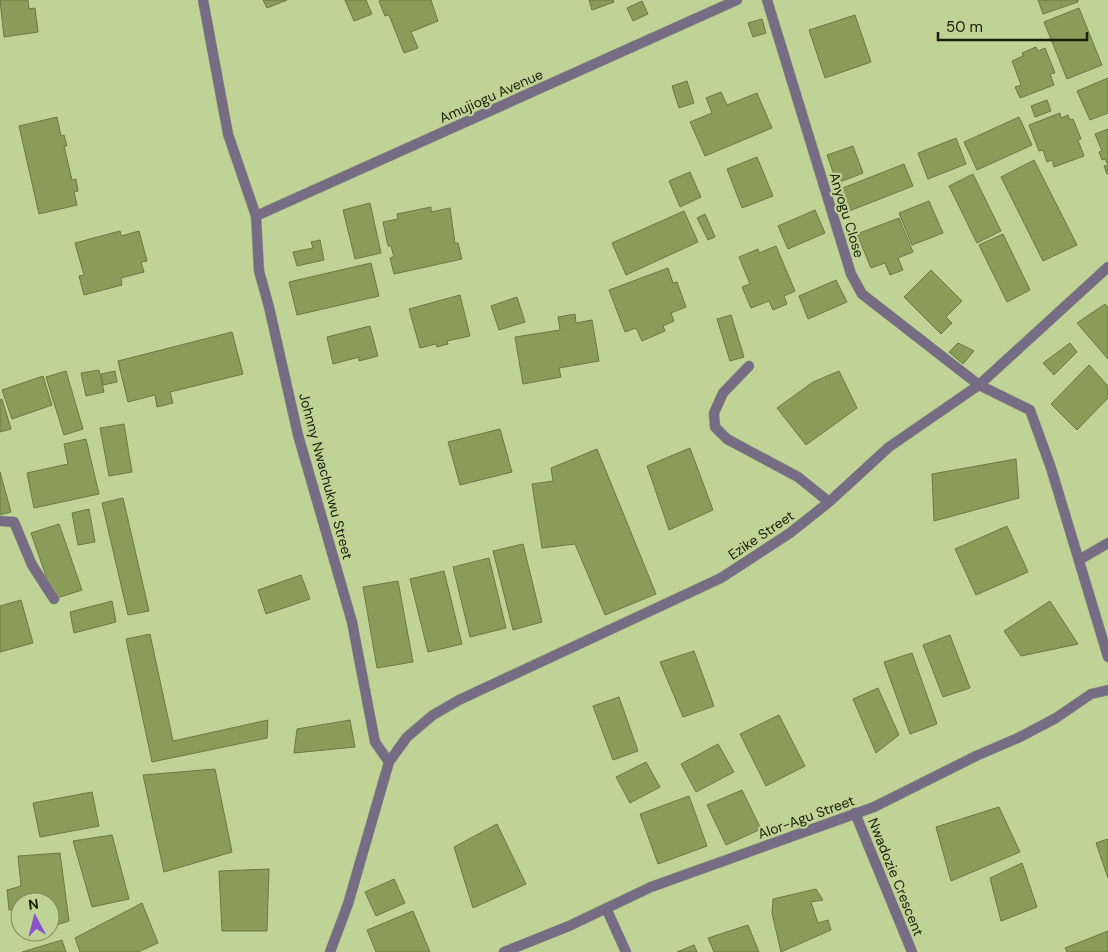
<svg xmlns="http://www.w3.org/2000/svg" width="1108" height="952" font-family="'DM Sans',sans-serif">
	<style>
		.building { fill: #899d59; stroke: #697a41 }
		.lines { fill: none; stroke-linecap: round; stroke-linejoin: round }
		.street-casing { stroke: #a2b27c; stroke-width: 11 }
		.street { stroke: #766d85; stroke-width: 10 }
		.labels { text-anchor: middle; stroke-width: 4.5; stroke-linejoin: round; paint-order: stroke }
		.street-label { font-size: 14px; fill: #181e07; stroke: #c0d396 }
	</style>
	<rect width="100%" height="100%" fill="#c0d396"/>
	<path class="building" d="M0,0H28L29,9L35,8L38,32L4,37Z
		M263,0H287L267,8Z
		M345,0H366L372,14L354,21Z
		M382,0H431L438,21L411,32L418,48L404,53L389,15L385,16L379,1Z
		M589,0H613L614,2L592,10Z
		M1038,0H1078V2L1043,14Z
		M642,1L648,14L633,21L627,8Z
		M1079,8L1102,65L1067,79L1044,22Z
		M855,15L871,62L825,78L809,30Z
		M762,19L766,33L753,37L748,23Z
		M1036,47L1038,51L1045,48L1055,73L1050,74L1054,85L1020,98L1015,87L1021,85L1012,61L1023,56L1022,53Z
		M1108,78V113L1090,120L1077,91Z
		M687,81L694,103L679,108L672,86Z
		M721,92L727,105L757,93L772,128L705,156L690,122L712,113L706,98Z
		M1047,100L1051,111L1035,117L1031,106Z
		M1060,113L1061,118L1068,115L1070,120L1073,119L1081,139L1078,140L1084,156L1054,167L1052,160L1047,162L1043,150L1039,151L1029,125Z
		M57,117L61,136L64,135L67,146H64L72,180L76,179L78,191L74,192L77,205L39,214L19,126Z
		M1019,117L1032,145L977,170L964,142Z
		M1108,129V174H1107L1104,166L1108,165L1105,159L1102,160L1099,152L1102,151L1095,134Z
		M956,138L966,164L928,179L918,153Z
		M853,146L863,173L837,183L827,155Z
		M757,157L773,196L742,208L727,169Z
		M1034,160L1077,245L1043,261L1001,177Z
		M904,164L913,186L844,213L835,191Z
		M690,172L701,197L680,207L669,181Z
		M973,174L1001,231L977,243L949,186Z
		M929,201L943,233L912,245L899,213Z
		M370,203L381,253L355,259L343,210Z
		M431,207V212L450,208L455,243H458L462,259L394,274L390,258L394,257L391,246H388L383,222L398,219L397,214Z
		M815,210L825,233L788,249L778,226Z
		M684,211L698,242L626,275L612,243Z
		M705,214L715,237L708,240L697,218Z
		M899,218L913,252L898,258L903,270L890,275L885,263L871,268L857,234Z
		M120,231L121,236L139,231L147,261L141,262L144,272L121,278L122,285L84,295L79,276L84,275L75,243Z
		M1003,234L1030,290L1007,302L979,245Z
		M320,240L324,260L297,266L293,252L313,248L311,242Z
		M776,246L795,291L784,296L787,304L773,310L769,301L751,308L742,287L750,284L739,257L758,249L759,253Z
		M371,263L379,296L297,315L289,282Z
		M668,268L673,283L677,282L686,307L671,313L674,321L663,326L665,331L642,341L636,328L625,332L609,290Z
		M931,270L962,301L946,317L952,323L941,334L904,297Z
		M836,280L847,302L808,319L799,296Z
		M460,295L470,336L447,341L448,344L437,347L436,344L420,348L409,309Z
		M517,297L525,322L499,330L491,306Z
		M1105,304L1108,308V359L1077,323Z
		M575,314L576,323L592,320L599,361L559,368L561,377L523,384L515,337L560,330L558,317Z
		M731,315L744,357L730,361L717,319Z
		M370,326L378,356L359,361V357L333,364L327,337Z
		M232,332L243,374L170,392L173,403L157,407L155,395L128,402L118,361Z
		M958,343L974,351L963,364L949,352Z
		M1070,343L1077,352L1054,375L1043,363Z
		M1089,365L1108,386V398L1077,430L1051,404Z
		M99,370L104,392L86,396L81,373Z
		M66,371L83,429L64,435L46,377Z
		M115,371L117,382L103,385L101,374Z
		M839,371L857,408L806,445L777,408L813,382Z
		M43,376L52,405L12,419L2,390Z
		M2,399L11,429L0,432V400Z
		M124,424L132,472L109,476L100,428Z
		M500,429L512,472L460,485L448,442Z
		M86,439L99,494L34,508L27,473L68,464L64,444Z
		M690,448L713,510L669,530L647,466Z
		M597,449L656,594L605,615L575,544L542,548L532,484L553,481L551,468Z
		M1016,459L1019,498L934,521L932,474Z
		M0,472L11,512L0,515Z
		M123,498L149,611L128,615L102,503Z
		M89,509L95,542L78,545L72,513Z
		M59,524L82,590L54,599L31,533Z
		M1007,526L1028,572L976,595L955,549Z
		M523,544L542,622L513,630L493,551Z
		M489,558L506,628L470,637L453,567Z
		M444,571L462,644L428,652L410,579Z
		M301,575L310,599L266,614L258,590Z
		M398,581L413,662L377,668L363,587Z
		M21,600L33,643L0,652V606Z
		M112,601L116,622L74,633L70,612Z
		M1050,601L1078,644L1021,656L1004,631Z
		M150,634L173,741L268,720L267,738L152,762L126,639Z
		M950,635L970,688L943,697L923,645Z
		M694,651L714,706L683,717L660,662Z
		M912,653L937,724L910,734L884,662Z
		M878,688L899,735L876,753L853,699Z
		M619,697L638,751L613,760L593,706Z
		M779,715L805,766L766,786L740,734Z
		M350,720L355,747L294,753L297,729Z
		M718,744L734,772L696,792L681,764Z
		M646,762L660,787L630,803L616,777Z
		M215,769L232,852L164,872L143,775Z
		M742,790L761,829L726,845L707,805Z
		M92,792L99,826L40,837L33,803Z
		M689,796L707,846L658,864L640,814Z
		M999,807L1020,852L951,881L936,827Z
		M497,824L526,884L473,908L454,847Z
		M112,835L129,899L92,907L73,841Z
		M1108,839V878L1096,843Z
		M60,853L69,921L50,927V902H20V909L9,910L7,890L21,886L18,856Z
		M1022,863L1037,907L1001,921L990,878Z
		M269,869L267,931H222L219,871Z
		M394,879L405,903L376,916L365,892Z
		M816,889L823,900L811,902L818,923L828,920L831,930L781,952L772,913L773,899Z
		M142,903L158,943L138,952H80L75,938Z
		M413,911L430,952H376L367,930Z
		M748,925L759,952H714L708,938Z
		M1108,931V952H1067L1065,948Z
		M62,940L66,952H22Z
		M694,945L697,952H677Z"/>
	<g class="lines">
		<g class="street-casing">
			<path id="street" d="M203,0L228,134L256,216L259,271L269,307L298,435L352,622L375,742L389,762
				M767,0L851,274L862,294L979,385L1030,410L1051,468L1108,657
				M256,216L737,0
				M749,366L723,393L714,413L715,427L727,439L798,477L829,502
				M0,521L14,522L32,565L54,599
				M1079,560L1108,543
				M855,813L912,952
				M606,908L626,952
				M330,952L348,904L389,762L407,737L433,715L459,700L721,578L790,533L829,502L889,447L979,385L1108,267
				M504,952L569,926L651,887L874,807L976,756L1020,737L1056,718L1091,694L1108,690"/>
		</g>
		<use href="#street" class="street"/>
	</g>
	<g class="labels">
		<g class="street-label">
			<text transform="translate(491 96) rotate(-24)" y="5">Amujiogu Avenue</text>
			<text transform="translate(847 215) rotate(73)" y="5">Anyogu Close</text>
			<text transform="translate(326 476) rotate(75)" y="5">Johnny Nwachukwu Street</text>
			<text transform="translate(761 535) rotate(-34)" y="5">Ezike Street</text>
			<text transform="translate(806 817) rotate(-20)" y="5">Alor-Agu Street</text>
			<text transform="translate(896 877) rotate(68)" y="5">Nwadozie Crescent</text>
		</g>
	</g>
	<g transform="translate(35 917) rotate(353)"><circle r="24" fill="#c0d396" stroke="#7d8b5d"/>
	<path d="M0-4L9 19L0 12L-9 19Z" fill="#8b54cc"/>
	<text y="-8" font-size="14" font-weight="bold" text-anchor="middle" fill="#181e07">N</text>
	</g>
	<path d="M938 32v8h149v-8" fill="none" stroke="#181e07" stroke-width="2.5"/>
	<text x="946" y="32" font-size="15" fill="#181e07" stroke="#c0d396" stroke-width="4" paint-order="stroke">50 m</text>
</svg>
